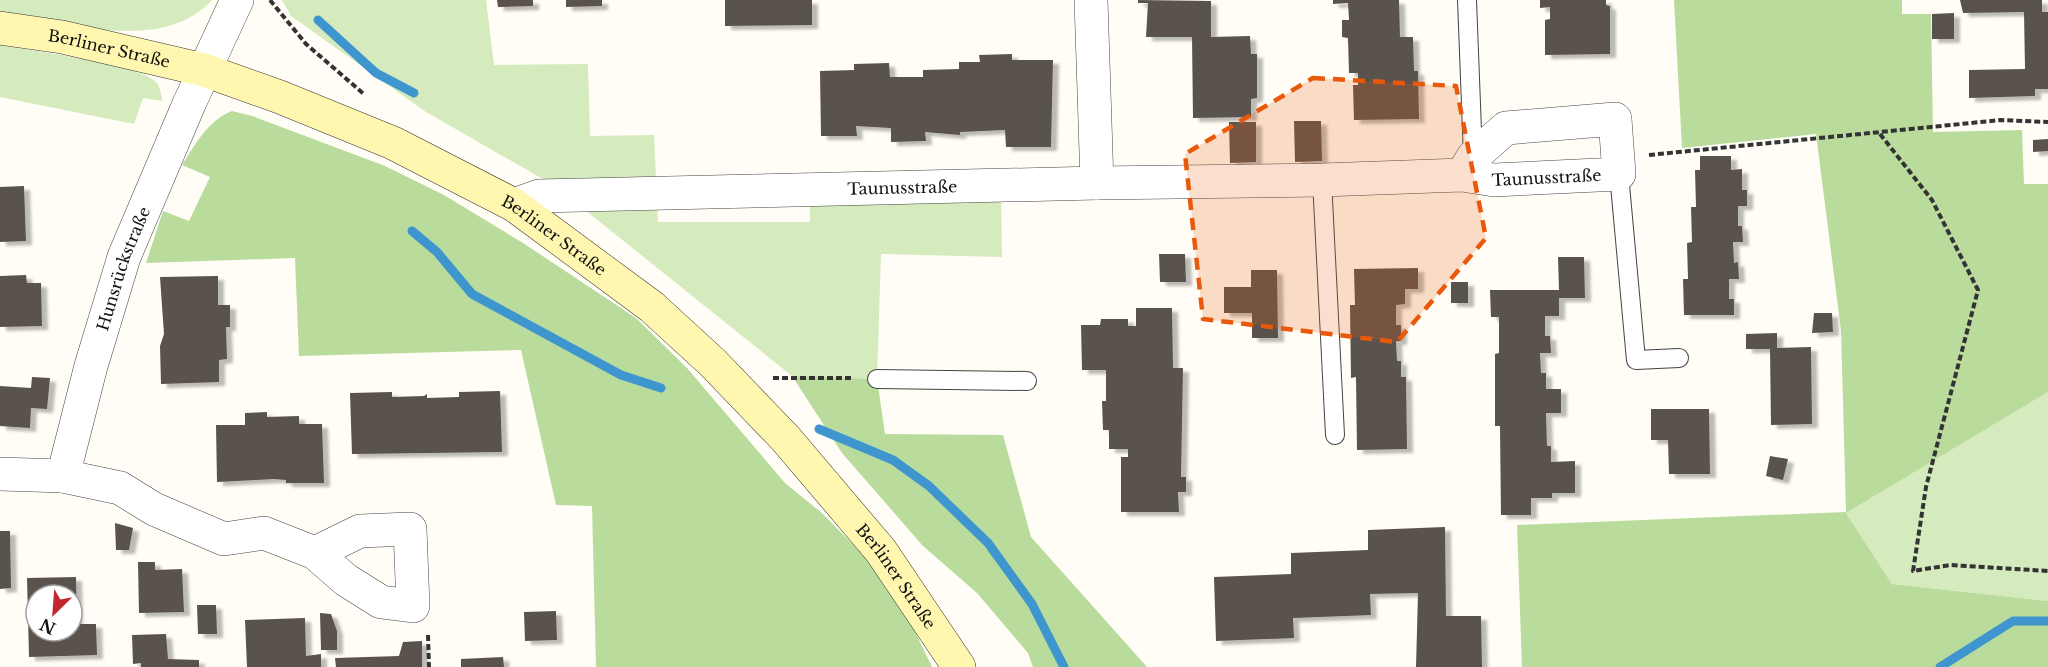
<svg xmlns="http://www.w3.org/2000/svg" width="2048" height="667" font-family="'Libre Baskerville',serif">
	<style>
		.green { fill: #d5ebbd }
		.forest { fill: #b9dc9c }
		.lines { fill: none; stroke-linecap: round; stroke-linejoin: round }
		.stream { stroke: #3f96cf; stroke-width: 9 }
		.building { fill: #5a524d; fill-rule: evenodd; filter: url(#shadow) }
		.lane-casing { stroke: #444; stroke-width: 20 }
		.street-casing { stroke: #444; stroke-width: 34 }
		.secondary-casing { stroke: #333; stroke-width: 34 }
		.path { stroke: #333; stroke-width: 4; stroke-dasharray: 6 3; stroke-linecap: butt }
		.lane { stroke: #fff; stroke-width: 18 }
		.street { stroke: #fff; stroke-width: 33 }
		.secondary { stroke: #fff6b0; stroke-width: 33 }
		.marked { fill: #e8590c; fill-opacity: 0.2; stroke: #e8590c; stroke-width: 4.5; stroke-dasharray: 12 8; stroke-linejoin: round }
		.labels { text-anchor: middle; stroke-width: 6; stroke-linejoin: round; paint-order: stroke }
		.street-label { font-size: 16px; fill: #111; stroke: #fff }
	</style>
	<defs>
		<filter id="shadow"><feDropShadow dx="6" dy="4" stdDeviation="1.5" flood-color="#0004"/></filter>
	</defs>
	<rect width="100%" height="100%" fill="#fffdf5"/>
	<path class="green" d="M0,0H212C162,55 64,22 0,12Z
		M282,0H486L494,65L588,64L590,136L654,135L658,222H810V195L1001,191L1002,257L881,254L877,379L792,376L580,206L570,189L541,178L426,112L291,16Z
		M0,45C27,50 144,65 157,83C160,87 161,95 163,101L143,98L134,124L0,97Z
		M2048,392V601L1892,584L1846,513Z"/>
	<path class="forest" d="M1674,0H1902V14H1931L1933,132L2022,130L2024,184H2048V392L1846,513L1892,584L2048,601V667H1522L1517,525L1846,512L1841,330L1816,134L1682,148Z
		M232,111L252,116L385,166L444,195L523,243L636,318L687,368L785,483L823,514L874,566L907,615L932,667H596L592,506L556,505L521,350L299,356L295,258L146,263L163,211L189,221L210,177L182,165C196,144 207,121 232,111Z
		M792,376L877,379L885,434L1003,435L1031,537L1147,667H1033L1028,653L977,593L923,546L842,453Z"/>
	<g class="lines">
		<path class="stream" d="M318,20L376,73L414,93
			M412,231L437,252L472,294L621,375L661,388
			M819,429L893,460L929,486L988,543L1032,604L1064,667
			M1940,667L2013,621H2048"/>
	</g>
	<path class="building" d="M497,0H533V6L498,7Z
		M566,0H602V6L566,7Z
		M725,0H812V25L725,26Z
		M1138,0L1211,1V37L1250,36L1251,54H1257V98L1251,99V117L1193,118L1192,37H1146L1148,3H1138Z
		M1333,0H1399L1400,37H1413L1414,71H1418L1419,119L1354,120L1353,85H1358V73H1349L1348,38L1342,37V20H1349L1348,3L1333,4Z
		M1540,0H1606V5L1610,6V54L1545,55V20L1550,19V7L1540,8Z
		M1960,0H2042V12H2048V89H2035V96L1969,98V70L2025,69L2024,12L1963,13Z
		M1954,13V39H1932V14Z
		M1012,54V60H1053L1051,147H1006L1005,130L960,132V135L925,132L926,141L891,142V128L856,126L857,136H821L820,71L854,70V64L889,63L890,77H923V70L959,69V62H980L979,55Z
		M1294,121H1321L1322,161L1295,162Z
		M1229,122H1256V162L1230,163Z
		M2048,139V151L2033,152V140Z
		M1700,156H1731V170L1742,169V190H1747V206H1738V226H1742L1743,242H1733L1734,263L1738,262L1739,279H1729V299H1734V315H1684L1683,279H1688L1687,243L1692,242L1691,207H1696L1695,170H1700Z
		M24,186L26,241L0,242V187Z
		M1159,254H1185L1186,282H1160Z
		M1558,257H1584L1585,298H1559V316H1545V336H1550L1551,353H1540L1541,373H1546V389H1561V413H1546L1547,446H1551V462L1575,461V493H1552V498H1531V515H1501L1500,426H1495V354L1499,353V317H1491L1490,290H1559Z
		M1418,268V289H1405V304L1396,305V325H1401V341H1396L1397,361H1401V377H1406L1407,449L1357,450L1356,377L1351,378L1350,305H1355L1354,269Z
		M1251,270H1277L1278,338H1252V313H1224V287H1251Z
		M26,275L27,283H41L42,326L0,327V276Z
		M218,276V305H230V327H226L227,359L219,360V382L161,384L160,346L164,334L160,277Z
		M1451,282H1468V303H1451Z
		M1136,308H1172L1173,368H1183L1181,477H1186V492H1178L1179,512H1121V457H1128V449H1109V430H1103L1102,401H1106V370H1082L1081,325H1100L1101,319H1128V326H1136Z
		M1814,313H1832L1833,332L1812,333Z
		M1777,333V348L1811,347L1812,424L1771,425L1770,349H1746V334Z
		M32,377L50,378L47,409L31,408L30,428L0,426V386L31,388Z
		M500,391L502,452L352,454L350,393L392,392V397L424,396L427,394V398L459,397V392Z
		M1651,409H1709L1710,474H1669L1668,440H1651Z
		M267,412V417L299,416V424H322L324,483H286V480L274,479L217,482L216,425H245V413Z
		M1770,456L1788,459L1783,480L1766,476Z
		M115,523L133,528L129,550H116Z
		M1445,527L1446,616H1481L1482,667H1416L1418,593L1370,594L1371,615L1293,618L1294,638L1216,641L1214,577L1291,574V553L1368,550V530Z
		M0,531H10L11,588L0,589Z
		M138,562H155V570L182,569L184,612L139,613Z
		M76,577L77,624H96L97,655L29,657L27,578ZM36,595H72V631H36Z
		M197,605H216L217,634H198Z
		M556,611L557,640L525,641L524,612Z
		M320,613L331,614L337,631V650H321Z
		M305,618L306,656L321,654V667H247L245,620Z
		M166,634L168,659L199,660V667H141V663L133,664L132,635Z
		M422,641V667H336L335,658L399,656L403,642Z
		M503,657L504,667H461V659Z"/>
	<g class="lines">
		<g class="lane-casing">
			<path id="lane" d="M1467,0L1473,157
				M1619,174L1636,360L1679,358
				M1322,180L1335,435
				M877,379L1027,381"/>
		</g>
		<g class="street-casing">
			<g id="street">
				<path id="s1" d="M1097,183L1322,180L1462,175L1494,180L1619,174L1615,119L1506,128L1473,157L1462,175"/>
				<path id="s2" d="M514,205L539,196L1097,183L1091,0"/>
				<path id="s3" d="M0,474L63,476L91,366L124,257L189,104L237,0"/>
				<path d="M63,476L120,488L154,509L224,539L264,533L315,553L346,580L381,602L413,606L410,529L360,531L315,553"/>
			</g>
		</g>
		<g class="secondary-casing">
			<g id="secondary">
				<path id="s4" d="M0,28L62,37L204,70L280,97L393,143L514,205L652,307L713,363L786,439L881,551L959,667"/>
			</g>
		</g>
		<path class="path" d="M270,0L306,44L365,95
			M1880,134L1932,200L1978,290L1926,487L1913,571L1950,565L2048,571
			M1649,155L2001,120L2048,122
			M773,378H852
			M428,635L429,667"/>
		<use href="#lane" class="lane"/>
		<use href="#street" class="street"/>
		<use href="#secondary" class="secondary"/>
	</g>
	<path class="marked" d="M1313,78L1456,86L1486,238L1397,342L1203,319L1185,154Z"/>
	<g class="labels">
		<g class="street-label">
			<text dy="6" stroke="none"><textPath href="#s4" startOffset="111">Berliner Straße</textPath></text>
			<text dy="6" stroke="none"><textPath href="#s1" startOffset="450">Taunusstraße</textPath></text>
			<text dy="6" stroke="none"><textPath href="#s2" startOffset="390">Taunusstraße</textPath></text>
			<text dy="6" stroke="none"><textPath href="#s4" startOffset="597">Berliner Straße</textPath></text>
			<text dy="6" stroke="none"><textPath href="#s3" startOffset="279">Hunsrückstraße</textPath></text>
			<text dy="6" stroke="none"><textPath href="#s4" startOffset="1083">Berliner Straße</textPath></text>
		</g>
	</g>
	<g transform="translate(54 613) rotate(205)"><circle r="28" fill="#ffffff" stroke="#a0a0a0" stroke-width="1.5"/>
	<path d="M0-4.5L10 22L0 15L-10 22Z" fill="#c4262e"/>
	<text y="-9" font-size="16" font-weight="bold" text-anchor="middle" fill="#111111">N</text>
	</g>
</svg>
